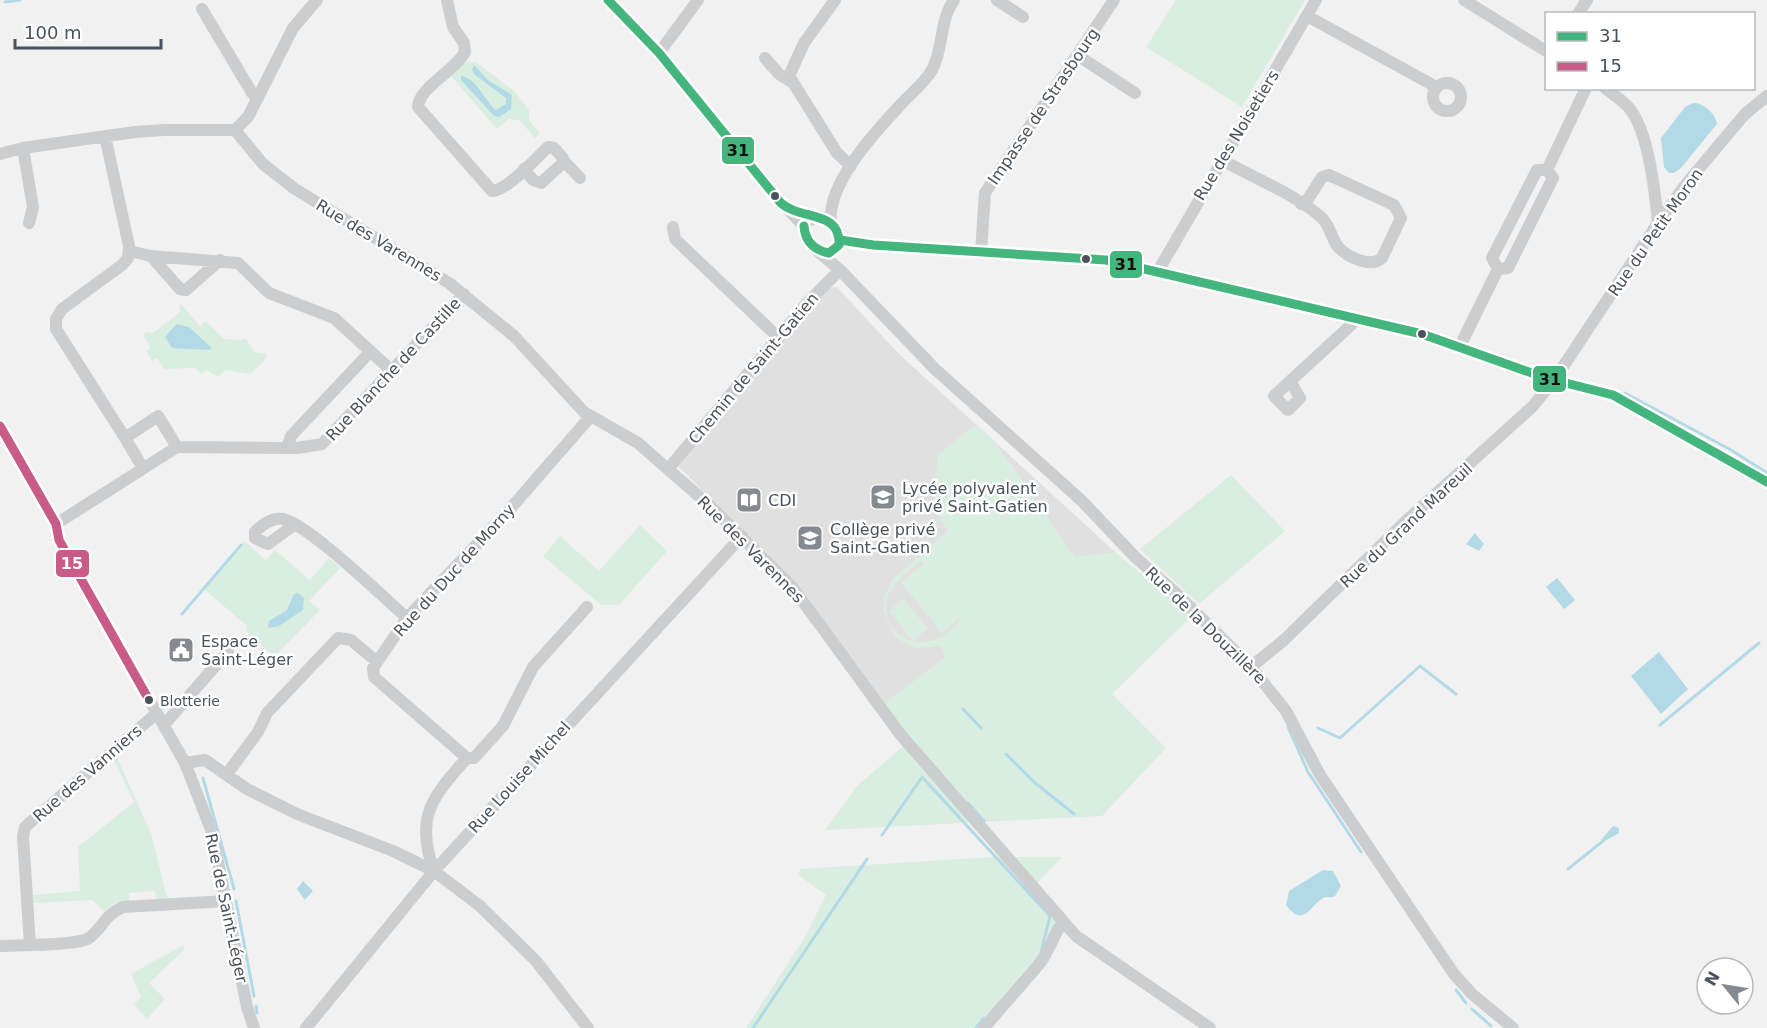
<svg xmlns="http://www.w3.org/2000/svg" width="1767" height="1028" font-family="'DejaVu Sans',sans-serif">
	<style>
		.education { fill: #e0e0e0 }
		.green { fill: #d9ede1; fill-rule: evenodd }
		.water { fill: #b2dae6 }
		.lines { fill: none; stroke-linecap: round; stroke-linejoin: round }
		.stream { stroke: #b2dae6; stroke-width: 3 }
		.minor { stroke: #cbcdcf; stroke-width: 12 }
		.bus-1-casing { stroke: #fff; stroke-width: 14 }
		.bus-2-casing { stroke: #fff; stroke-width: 14 }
		.bus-1 { stroke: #44b57d; stroke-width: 9 }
		.bus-2 { stroke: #c95b89; stroke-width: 9 }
		.bus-dot { fill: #4a535b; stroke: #fff; stroke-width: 2 }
		.labels { text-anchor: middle; stroke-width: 5; stroke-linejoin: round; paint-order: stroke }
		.bus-label { font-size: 14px; fill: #4a535b; stroke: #fff; text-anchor: start }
		.street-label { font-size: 16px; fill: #4a535b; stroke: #fff }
		.poi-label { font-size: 16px; fill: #4a535b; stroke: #fff; text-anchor: start }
		.line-badge { stroke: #fff; stroke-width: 2 }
		.badge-label { font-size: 16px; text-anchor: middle; font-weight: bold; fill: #fff }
		.pale-badge-label { font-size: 16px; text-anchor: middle; font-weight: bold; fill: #111 }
	</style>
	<rect width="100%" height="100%" fill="#f2f1f1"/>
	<path class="education" d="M837,287L897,352L1115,552L899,725L800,588L679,467L680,461L823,289Z"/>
	<path class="green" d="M1176,0H1305L1242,107L1146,47Z
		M466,62H476L514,91L529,110V120L540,134L535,138L519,120L509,119L497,129L451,76Z
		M180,303L200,326L206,321L224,339L242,340L246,338L254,352L267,354L265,360L250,374L226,370L218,377L207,370L201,374L195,368L164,369L157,358L152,361L146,351L151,348L143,335L146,332L153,333L180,312Z
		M976,424L994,440L1075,557L1115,552L1192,616L1112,694L1166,748L1102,816L825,830L857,786L902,747L899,725L884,704L945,657L941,646L916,648L903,642L893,634L883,610L884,597L893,579L948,531L933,508L938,455ZM922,561L924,564L901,583L942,633L962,616C936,664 871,639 889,593C895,580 911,568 922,561Z
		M1231,475L1285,531L1199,604L1140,549Z
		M640,525L667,551L619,605H601L543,556L560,536L599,571Z
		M244,541L266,560L275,550L310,580L329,558L340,568L309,601L320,610L274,657L247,632V626L204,589Z
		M903,599L928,628L913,641L889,611Z
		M116,755L152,836L166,895L169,898L156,900L155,891L129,893V902L115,903L104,911L92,900L33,903V895L80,891L78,847L134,802L113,758Z
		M994,857H1062L1033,887L1055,912L1054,934L1048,950L983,1028H746L805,937L826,895L798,875L801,869Z
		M183,945L185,949L149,983L165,999L147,1019L134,1005L141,996L131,974Z"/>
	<path class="water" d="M474,65L488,80L512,95L511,109L499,117L494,116L461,80V76C477,78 484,100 496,110L506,104V98L475,75L472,70Z
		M1693,103C1703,102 1716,114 1717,124L1681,168L1674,173H1669L1664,167L1661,138L1685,107Z
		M177,324L189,327L212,348L210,350L172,348L165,337Z
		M1475,533L1484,544L1479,551L1466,544Z
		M1557,578L1575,600L1564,609L1546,587Z
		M298,593L304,598L303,610L279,626L268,628L269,621L287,610L294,594Z
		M1659,652L1688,689L1661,714L1631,676Z
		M1613,826L1619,828V833L1603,842L1601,840Z
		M1323,870L1333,871L1341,886L1335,896C1332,898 1329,897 1326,897C1312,900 1305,931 1286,905L1289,891Z
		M303,881L313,891L305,900L297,889Z"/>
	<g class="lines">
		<path class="stream" d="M5,2L20,0
			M1625,393L1731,450L1767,473
			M182,614L241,545
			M963,709L981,728
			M1660,725L1759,643
			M1288,727L1308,772L1361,852
			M1318,728L1340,738L1420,666L1456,694
			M1006,754L1034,782L1074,814
			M203,778L234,889
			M968,803L984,821
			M882,835L922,777L1050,916L1041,952
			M1568,869L1603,841
			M236,901L254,996
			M1456,990L1466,1003
			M256,1006L257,1013
			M1472,1009L1491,1026
			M753,1028L867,859
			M976,1028L984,1018"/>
		<path class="minor" d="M447,0L453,27L464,43L465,52C456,70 418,88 418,107L492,191C507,191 536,158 548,147L554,148L563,158V163L541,183L533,180L524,169
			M608,0L646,39L775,196L804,226
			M835,0L804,43L789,76L837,153L851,166
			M997,0L1023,17
			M1464,0L1546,51
			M202,9L252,93L258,98
			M1578,14L1587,0
			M1307,16L1431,84L1435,89
			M659,53L698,0
			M1077,55L1135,93
			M765,58L779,74L790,81
			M1433 97a14 14 0 1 1 28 0a14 14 0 1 1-28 0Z
			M1605,88C1614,95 1624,101 1630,109C1649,134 1655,192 1658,223
			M235,130L263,164L295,189L449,283L514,336L584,412L638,443L709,505L793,588L900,734L1076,936L1210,1028
			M105,136L129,246L128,258L122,265L62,309L56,319V329L125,438L158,416L177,447
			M23,148L33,207L29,223
			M0,154L23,148L135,132L164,130H235L248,117L293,28L317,0
			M1222,160C1252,177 1297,195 1322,218C1331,227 1332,242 1340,249C1350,258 1371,268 1382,258L1401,218L1394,205L1329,175L1322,177L1308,199L1301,204
			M564,161L580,178
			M1547,170L1586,88
			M817,216C831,218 842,231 839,245L831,252L818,250L805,236V223Z
			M831,222C827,182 878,129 904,101C913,92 925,82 932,70C944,48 939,21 954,0
			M673,227L675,239L779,338
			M840,240L873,245L1106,260L1422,334L1546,378L1613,395L1767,482
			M814,248L840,270L935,369L1082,501L1136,558L1175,592L1251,667L1286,711L1320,775L1454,974L1472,994L1513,1028
			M129,251L151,256L238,263L269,293L334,318L392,371
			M981,252L985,193L1114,0
			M151,256L180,289L186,290L220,260
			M1498,269L1492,258L1537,170H1547
			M1498,269L1508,268L1553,178L1547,170
			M1158,271L1316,0
			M1460,346L1498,269
			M1290,381L1300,398L1288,410L1274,396L1351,325L1356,318
			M0,426L56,524L59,540L185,763L212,832L247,1007L254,1028
			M125,438L143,468
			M287,448L291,436L370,352
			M669,468L806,304L840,270
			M56,524L177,447L297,448L322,444L464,294
			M294,525L268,544L255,538V532C261,525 273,517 283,519C308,524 384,598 407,618
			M1251,667L1284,640L1406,521L1532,407L1555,379L1658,223L1686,184L1745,114L1767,96
			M164,725L228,651
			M467,758H474L503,726L533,667L587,607
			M185,763L205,760L247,789L297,814L393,851L434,871L480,906L536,961L588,1028
			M227,774L258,732L267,713L338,638L351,640L376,661
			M434,871C414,817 433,796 467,758L374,677L373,668L407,618L503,517L591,416
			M30,945L23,837L25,827L157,713
			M0,946C17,945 77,946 89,938C104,927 103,916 123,907L227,901
			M306,1028L434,871L742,536
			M984,1028C1002,1006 1022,985 1040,963C1050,950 1053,935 1063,922"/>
		<g class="bus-1-casing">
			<path id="bus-1" d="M608,0L659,53L780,202C799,221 841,209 839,245L829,253C814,250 805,241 804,226
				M840,240L873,245L1106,260L1422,334L1546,378L1613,395L1767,482"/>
		</g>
		<g class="bus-2-casing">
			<path id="bus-2" d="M0,426L56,524L59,540L149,700"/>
		</g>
		<use href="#bus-1" class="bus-1"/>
		<use href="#bus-2" class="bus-2"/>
	</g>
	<defs>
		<g id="school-square" transform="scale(1.35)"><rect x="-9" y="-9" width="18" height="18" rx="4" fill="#858a90" stroke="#fff"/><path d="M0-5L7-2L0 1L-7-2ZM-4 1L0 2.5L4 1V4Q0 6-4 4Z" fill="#fff"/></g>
		<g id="library-square" transform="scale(1.35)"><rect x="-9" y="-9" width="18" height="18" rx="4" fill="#858a90" stroke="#fff"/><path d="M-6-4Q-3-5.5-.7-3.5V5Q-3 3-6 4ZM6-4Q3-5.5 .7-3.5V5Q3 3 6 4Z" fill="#fff"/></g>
		<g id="civic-square" transform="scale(1.35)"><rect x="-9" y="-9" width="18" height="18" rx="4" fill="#858a90" stroke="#fff"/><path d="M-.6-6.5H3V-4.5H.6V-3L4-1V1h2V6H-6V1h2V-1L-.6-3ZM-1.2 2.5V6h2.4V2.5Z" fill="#fff"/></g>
	</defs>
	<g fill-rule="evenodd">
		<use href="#school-square" x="883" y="497"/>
		<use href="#library-square" x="749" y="500"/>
		<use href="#school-square" x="810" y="538"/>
		<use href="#civic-square" x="181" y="650"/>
	</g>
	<g class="bus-dot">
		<circle cx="775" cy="196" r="5"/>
		<circle cx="1086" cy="259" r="5"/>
		<circle cx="1422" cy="334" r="5"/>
		<circle cx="149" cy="700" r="5"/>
	</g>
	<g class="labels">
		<g class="bus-label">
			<text x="160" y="706">Blotterie</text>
		</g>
		<g class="street-label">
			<text transform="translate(1043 106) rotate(-56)" y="6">Impasse de Strasbourg</text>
			<text transform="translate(1236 135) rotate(-59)" y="6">Rue des Noisetiers</text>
			<text transform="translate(1655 232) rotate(-55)" y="6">Rue du Petit Moron</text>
			<text transform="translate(379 240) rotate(31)" y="6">Rue des Varennes</text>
			<text transform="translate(753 368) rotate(-50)" y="6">Chemin de Saint-Gatien</text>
			<text transform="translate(393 369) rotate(-47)" y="6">Rue Blanche de Castille</text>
			<text transform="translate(1406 525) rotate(-43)" y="6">Rue du Grand Mareuil</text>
			<text transform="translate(751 549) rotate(45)" y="6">Rue des Varennes</text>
			<text transform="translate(454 570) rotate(-48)" y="6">Rue du Duc de Morny</text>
			<text transform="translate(1206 625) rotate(44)" y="6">Rue de la Douzillère</text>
			<text transform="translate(87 773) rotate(-41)" y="6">Rue des Vanniers</text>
			<text transform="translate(519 777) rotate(-48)" y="6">Rue Louise Michel</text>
			<text transform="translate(227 908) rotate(78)" y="6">Rue de Saint-Léger</text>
		</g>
		<g class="poi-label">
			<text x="902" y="494">Lycée polyvalent<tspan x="902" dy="18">privé Saint-Gatien</tspan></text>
			<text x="768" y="506">CDI</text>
			<text x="830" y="535">Collège privé<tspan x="830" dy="18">Saint-Gatien</tspan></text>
			<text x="201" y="647">Espace<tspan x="201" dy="18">Saint-Léger</tspan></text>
		</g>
	</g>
	<g class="line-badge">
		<rect x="721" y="136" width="34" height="29" rx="6" fill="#44b57d"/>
		<rect x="1109" y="250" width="34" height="29" rx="6" fill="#44b57d"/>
		<rect x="1532" y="365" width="35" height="28" rx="6" fill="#44b57d"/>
		<rect x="55" y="549" width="35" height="29" rx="6" fill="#c95b89"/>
	</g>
	<g class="badge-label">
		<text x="72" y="569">15</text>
	</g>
	<g class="pale-badge-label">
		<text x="738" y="156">31</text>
		<text x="1126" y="270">31</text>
		<text x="1550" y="385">31</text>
	</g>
	<rect x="1545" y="12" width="210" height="78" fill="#ffffff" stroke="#b7babd" stroke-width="1.5"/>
	<rect x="1557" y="32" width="30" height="9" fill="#44b57d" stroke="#b7babd" stroke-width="1.5"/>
	<text x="1599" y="42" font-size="18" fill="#4a535b">31</text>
	<rect x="1557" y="62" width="30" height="9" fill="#c95b89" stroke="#b7babd" stroke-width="1.5"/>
	<text x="1599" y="72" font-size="18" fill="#4a535b">15</text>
	<g transform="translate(1725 986) rotate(300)"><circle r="28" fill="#ffffff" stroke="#b7babd" stroke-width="1.5"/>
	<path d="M0-4.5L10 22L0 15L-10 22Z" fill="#858a90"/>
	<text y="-9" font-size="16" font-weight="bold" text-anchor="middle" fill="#4a535b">N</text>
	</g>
	<path d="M15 39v9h146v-9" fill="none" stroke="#4a535b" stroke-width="3"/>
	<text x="24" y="39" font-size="18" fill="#4a535b" stroke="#ffffff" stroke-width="4.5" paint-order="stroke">100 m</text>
</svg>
